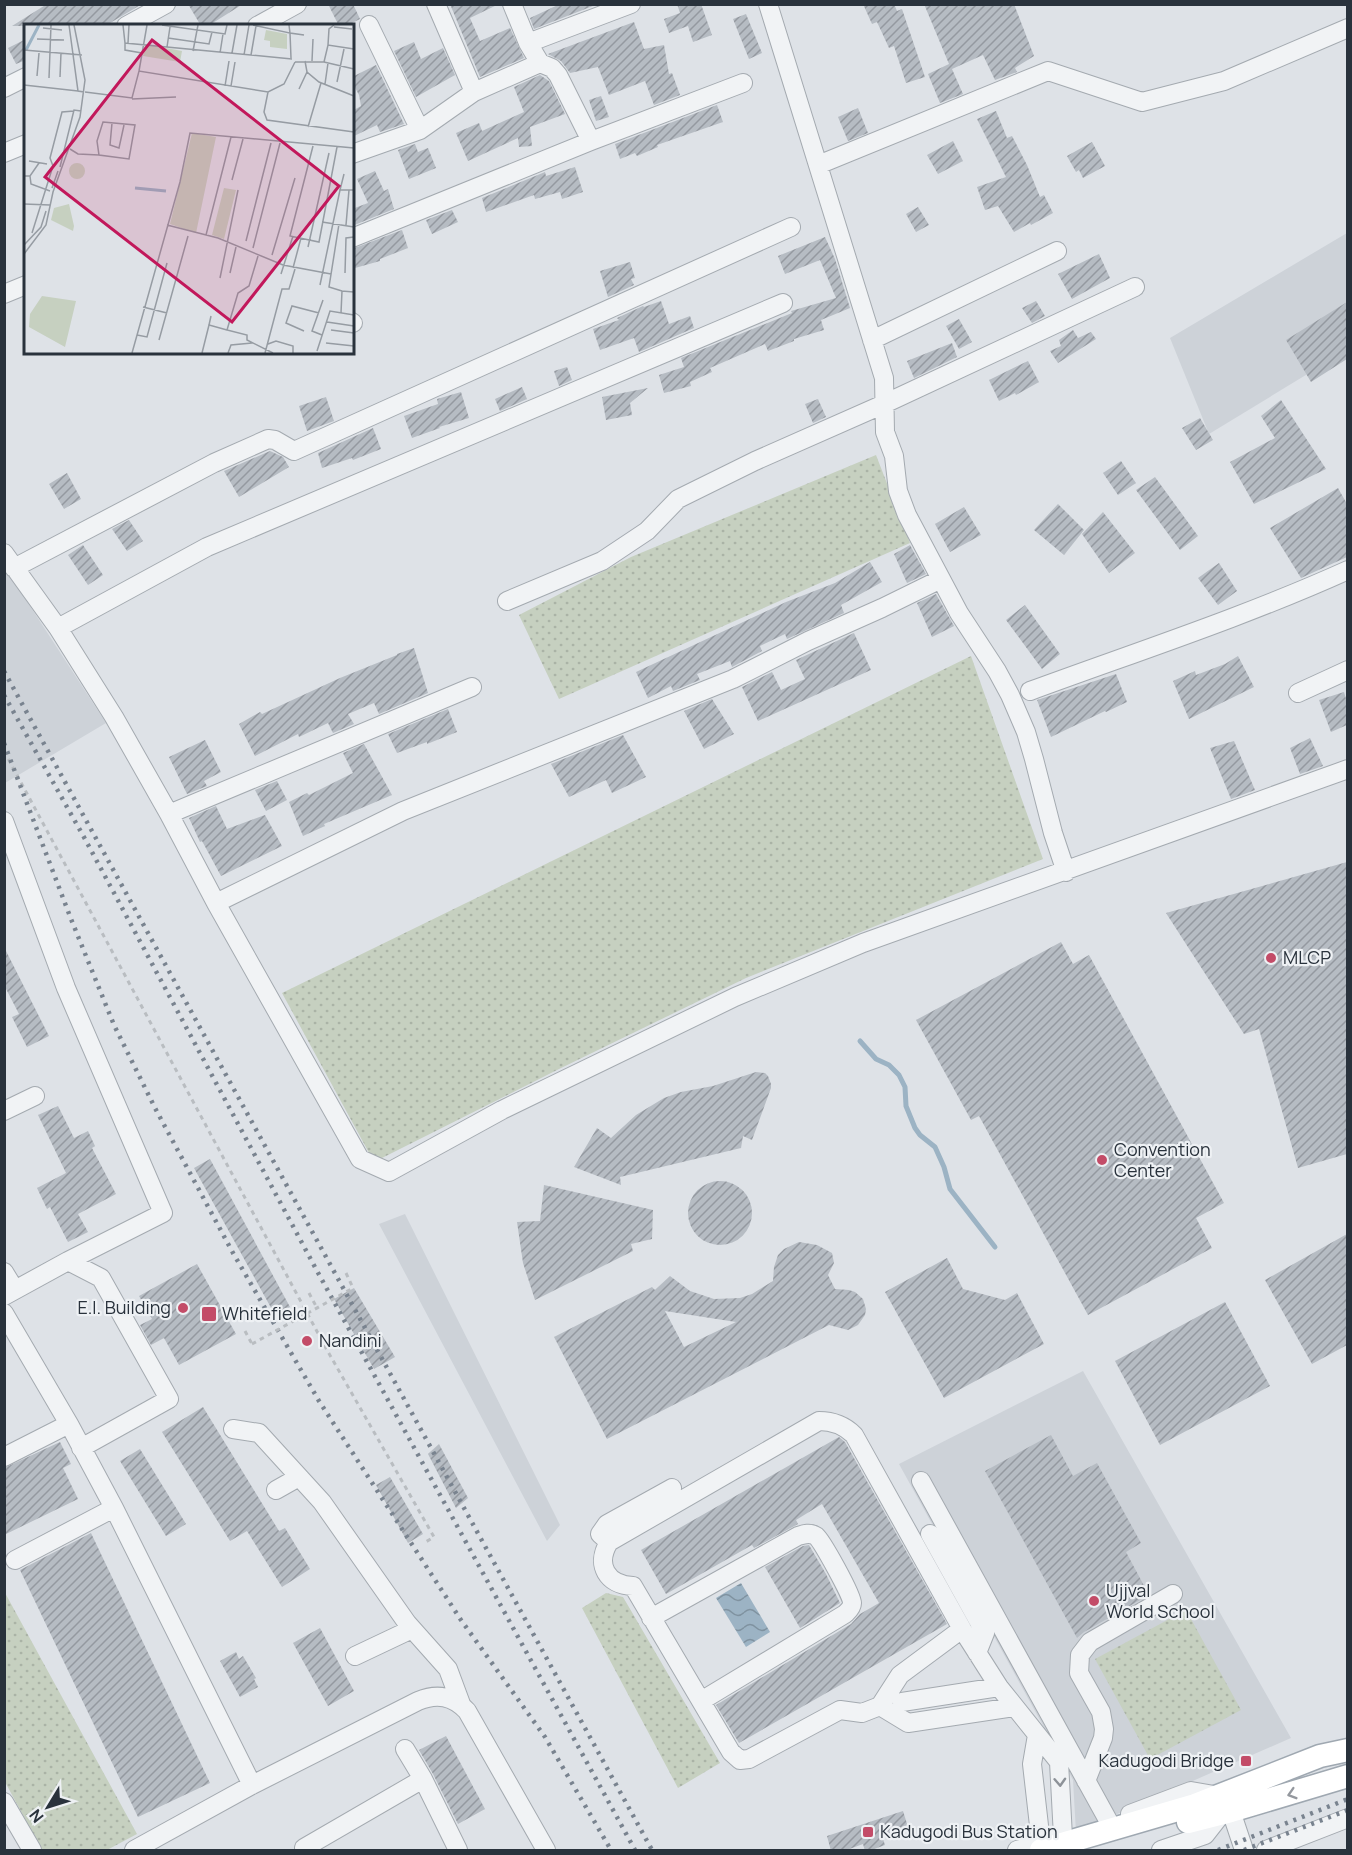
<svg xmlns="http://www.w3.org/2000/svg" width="1352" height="1855" font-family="Manrope,sans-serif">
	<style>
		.built { fill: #cdd2d8 }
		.grass { fill: url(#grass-dots) }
		.water { fill: url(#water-waves) }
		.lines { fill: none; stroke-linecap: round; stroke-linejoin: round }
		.stream { stroke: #9cb3c4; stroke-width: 5 }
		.building { fill: url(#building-hatch); fill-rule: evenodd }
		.minor-casing { stroke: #a4aab0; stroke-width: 20 }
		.major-casing { stroke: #9fa8b1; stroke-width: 25 }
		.path { stroke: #b9bdc1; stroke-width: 3; stroke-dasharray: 4.5 4.5; stroke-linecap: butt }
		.minor { stroke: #f1f3f5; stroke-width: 18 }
		.major { stroke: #fff; stroke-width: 22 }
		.rail { stroke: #79838f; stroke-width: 4.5; stroke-dasharray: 3 6; stroke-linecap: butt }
		.path-bridge { stroke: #b9bdc1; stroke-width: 3; stroke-dasharray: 4.5 4.5; stroke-linecap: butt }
		.oneway { stroke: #8d9298 }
		.oneway2 { stroke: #94989e }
		.poi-dot { fill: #c34c68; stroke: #eef1f4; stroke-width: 2 }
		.labels { text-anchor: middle; stroke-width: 4.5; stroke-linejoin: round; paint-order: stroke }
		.poi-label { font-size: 18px; fill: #29323c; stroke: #eef1f4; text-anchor: start }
		.inset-river { fill: none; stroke: #9cb3c4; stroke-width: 3 }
		.inset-road { fill: none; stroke: #969ca3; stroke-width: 1.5 }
		.view { fill: #c2185b; fill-opacity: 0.15; stroke: #c2185b; stroke-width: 3 }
		.inset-edge { fill: none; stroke: #29323c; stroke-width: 3 }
	</style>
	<defs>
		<pattern id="grass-dots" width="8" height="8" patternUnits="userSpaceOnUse" patternTransform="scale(1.5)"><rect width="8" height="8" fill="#c6d0c0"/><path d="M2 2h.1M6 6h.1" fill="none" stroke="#aab3a6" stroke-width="1.8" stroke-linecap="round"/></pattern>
		<pattern id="water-waves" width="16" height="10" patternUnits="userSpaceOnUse" patternTransform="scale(1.5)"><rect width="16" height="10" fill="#9cb3c4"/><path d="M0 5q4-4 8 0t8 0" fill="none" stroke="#7f92a0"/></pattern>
		<pattern id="building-hatch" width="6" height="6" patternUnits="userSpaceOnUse" patternTransform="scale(1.5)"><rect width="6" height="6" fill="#b6bcc3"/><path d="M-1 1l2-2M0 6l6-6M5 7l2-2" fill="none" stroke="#9499a0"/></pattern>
	</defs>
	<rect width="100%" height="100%" fill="#dee2e7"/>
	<path class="built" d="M1347,233V350L1209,434L1170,338Z
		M4,566L106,723L5,783H4Z
		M405,1214L560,1525L547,1541L379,1224Z
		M1083,1371L1291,1738L1076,1832L1073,1780L899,1464Z"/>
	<path class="grass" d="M876,455L910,543L559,699L519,615L631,557Z
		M971,656L1043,859L746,978L557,1070L374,1162L282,993Z
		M4,1591L137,1834L107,1850H42L5,1782Z
		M606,1593L623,1597L720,1763L678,1788L582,1608Z
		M1186,1610L1241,1710L1150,1759L1095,1659Z"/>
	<path class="water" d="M741,1583L770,1632L746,1647L716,1598Z"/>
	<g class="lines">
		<path class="stream" d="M860,1041L876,1059L889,1065L899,1075L905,1087L906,1106L915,1128L920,1135L935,1147L944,1167L950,1189L995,1247"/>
	</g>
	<path class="building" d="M47,4H142L105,26H12Z
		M188,4H243L208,26H201Z
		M328,4H353L360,19L346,26H339Z
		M450,4H499L470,18L480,41L510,28L524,58L480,77Z
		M560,4H598L534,29L530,18Z
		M677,4H701L712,35L693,42L688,26L669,33L664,19L680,13Z
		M863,4H894L897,11L902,9L925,77L906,83L894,46L889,48L877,22L872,24Z
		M924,4H1014L1034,56L1015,68L1017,72L995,80L983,55L952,69L963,94L940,103L928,74L949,64Z
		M746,14L762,53L749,59L733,19Z
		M634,22L644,49L664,45L669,74L672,73L680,95L654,105L645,81L609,95L598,67L570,73L561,61L548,54L545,49L548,54Z
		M26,39V60L16,64L8,48Z
		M414,42L421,59L443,48L455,75L416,97L394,51Z
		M376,65L404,124L380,132L377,125L352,137V111L361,106L359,95L352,82V77Z
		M540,75L549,81L565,114L530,127L532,146L519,147L518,138L468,161L456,133L479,123L482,131L524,112L514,87Z
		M601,96L609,117L596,121L589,100Z
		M717,105L723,122L657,145L658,147L637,156L635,153L620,159L615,144Z
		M858,108L868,133L848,141L838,117Z
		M996,111L1007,138L1012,136L1027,165L1040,197L1044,195L1053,213L1031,225L1030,223L1014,232L998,206L985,210L977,187L1006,177L977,119Z
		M953,141L963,161L938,174L927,155Z
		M1092,142L1105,166L1083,178L1079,170L1076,172L1067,156Z
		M415,144L418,152L428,148L436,168L409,179L398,150Z
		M575,167L583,192L562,199L560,192L535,199L534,195L486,212L482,198L545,172L546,176Z
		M375,171L384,191L388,189L394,209L352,226V209L368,203L357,179Z
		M918,207L929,225L916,232L906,214Z
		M452,210L458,222L432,234L426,220Z
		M402,230L408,248L380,259V261L355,268L352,261V249Z
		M825,237L835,259L850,308L821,320L824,330L794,339V341L768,351L765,344L710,368L712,372L690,382L691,386L664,393L659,375L684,367L681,358L792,313L791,311L836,298L820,260L785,274L778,256Z
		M1099,254L1110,278L1072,299L1058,274Z
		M630,262L635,278L631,279L634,285L608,297L600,271Z
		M661,301L669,324L690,316L694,328L639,352L634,338L600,350L593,329L619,320L617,318L643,306L644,307Z
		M1036,301L1045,316L1032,323L1022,308Z
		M1347,302V359L1311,382L1286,340Z
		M959,319L972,342L959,349L946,326Z
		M1073,330L1078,338L1091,332L1096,339L1058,363L1050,351L1061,346L1059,340Z
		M952,343L957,357L914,378L907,361Z
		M1028,361L1039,382L1016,395L1015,393L999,401L989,380Z
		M567,367L572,380L559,386L554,371Z
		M522,387L527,399L500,411L495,399Z
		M648,388L630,403L632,415L606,420L602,397Z
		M461,392L469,418L439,427L440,428L412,438L404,416L438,404L437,399Z
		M326,397L334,421L307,431L299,406Z
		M818,399L826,417L813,423L805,404Z
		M1281,400L1326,469L1254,504L1230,462L1275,438L1261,416Z
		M1200,418L1213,440L1196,450L1182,428Z
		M373,428L381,449L353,460L352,458L322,468L318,453Z
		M270,451L283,457L289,467L239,497L224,471Z
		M1121,461L1136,483L1118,495L1103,473Z
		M67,473L81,499L64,509L49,484Z
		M1155,477L1198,536L1180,550L1136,490Z
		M1338,488L1347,504V557L1301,578L1270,528Z
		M1058,504L1084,530L1064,555L1034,530Z
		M964,507L981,535L950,552L935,524Z
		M1103,512L1135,553L1109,573L1082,534Z
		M129,520L143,541L127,551L112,529Z
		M83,545L103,575L88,585L68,555Z
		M910,545L926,574L907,583L894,554Z
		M870,562L882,582L841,605L844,613L787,639L785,634L760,646L762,651L732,667L730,661L697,674L700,680L673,691L671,686L648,698L636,672L786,602L835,583Z
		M1219,563L1237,591L1218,605L1198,578Z
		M936,594L954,626L932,637L917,603Z
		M1025,605L1060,654L1042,669L1006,620Z
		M854,633L871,670L758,721L742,687L772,672L781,690L805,679L796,660Z
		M414,648L428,693L379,714L374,703L348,714L354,724L333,733L328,723L299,737L298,734L255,756L239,724L260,712L262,714L340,678L397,655V654Z
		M1238,656L1254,687L1189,719L1173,681L1195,671L1196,675L1225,664Z
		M1116,674L1127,702L1106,712L1105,711L1051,737L1037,700Z
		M1344,692L1347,702V725L1331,732L1319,700Z
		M712,699L734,734L704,749L684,711Z
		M448,709L457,732L427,744V742L397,753L388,734Z
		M623,735L646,777L612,793L606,780L569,797L551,764Z
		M1310,738L1323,766L1300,774L1290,748Z
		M205,740L221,772L204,781L207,786L187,794L169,757Z
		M1234,741L1255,790L1231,799L1210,748Z
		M364,744L392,795L324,824L325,826L303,836L289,802L307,793L309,795L353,773L343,753Z
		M277,781L287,800L266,811L255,790Z
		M216,806L227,829L265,815L282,846L221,876L202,841L200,842L189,818Z
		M1347,862V1154L1298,1168L1259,1029L1244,1034L1166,913Z
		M1061,942L1073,964L1089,955L1224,1203L1196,1218L1212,1248L1088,1315L979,1116L971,1120L916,1020Z
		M4,947L49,1036L27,1047L12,1017L19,1014L4,985Z
		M756,1072L765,1073L768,1076L771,1084V1088L752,1140L743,1136L741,1148L620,1177L621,1185L574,1167L597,1128L611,1138L636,1115L664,1098L681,1092L713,1086Z
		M58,1106L74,1138L88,1131L95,1146L92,1148L116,1194L78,1214L88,1232L68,1242L50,1207L47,1209L37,1188L66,1173L38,1115Z
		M210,1159L290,1307L275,1315L194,1168Z
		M688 1213a32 32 0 1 1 64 0a32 32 0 1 1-64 0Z
		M544,1185L653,1210L652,1239L631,1244L633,1251L535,1300L523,1263L517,1222L540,1221Z
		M1347,1234V1345L1312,1364L1265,1280Z
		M799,1242L817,1245L832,1253L834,1263L828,1275L835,1289L849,1290L855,1292L863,1299L866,1309L865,1315L858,1325L848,1330L829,1325L607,1439L554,1337L652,1287L655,1290L670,1276L690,1291L714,1299L740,1298L752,1294L773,1281L774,1267L778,1255L784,1249ZM665,1311L736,1322L684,1347Z
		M947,1258L963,1289L1005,1300L1017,1293L1044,1344L944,1398L885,1292Z
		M197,1264L236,1334L179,1365L164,1338L151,1345L140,1325L152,1319L139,1296Z
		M354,1288L395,1357L374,1369L334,1299Z
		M1225,1302L1270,1386L1160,1445L1115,1361Z
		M203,1407L279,1531L285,1528L310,1569L282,1587L247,1531L230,1541L162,1432Z
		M1051,1435L1073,1476L1097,1463L1141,1543L1126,1552L1149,1595L1084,1632L1077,1638L985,1471Z
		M839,1437L845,1442L947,1624L739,1743L716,1705L851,1624L860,1614L879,1603L822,1504L796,1520L798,1524L754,1548L752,1545L666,1594L641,1550Z
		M60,1442L71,1464L63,1468L78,1499L4,1535V1468Z
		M439,1444L468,1498L456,1508L428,1454Z
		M140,1449L186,1524L166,1536L120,1461Z
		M390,1477L423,1534L408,1543L376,1485Z
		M91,1533L210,1783L138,1817L20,1570Z
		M809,1545L826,1574L840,1603L800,1628L765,1567L803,1546Z
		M320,1628L354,1691L328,1706L293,1643Z
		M236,1652L239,1659L243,1656L256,1678L254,1679L258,1687L240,1697L220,1661Z
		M446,1736L485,1809L458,1824L433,1774L419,1750Z
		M903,1811L908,1827L882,1836L885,1845L869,1851H865L863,1844L844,1851H831L827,1836Z"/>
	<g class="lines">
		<g class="minor-casing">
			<path id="minor" d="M436,4L474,92
				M768,4L884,378L885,432L894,456L898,491L907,515L941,579L959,613L997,671L1010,695L1026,732L1034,759L1053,833L1066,872
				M369,25L420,130
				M126,26L166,4
				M257,26L297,4
				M528,43L631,4
				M540,63L552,68L558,75L591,141
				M4,88L26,77
				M4,153L26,144
				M352,154L420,130L474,92L540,63L528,43L512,4
				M818,165L1048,71L1142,102L1224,81L1348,28
				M352,238L591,141L743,83
				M4,294L26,285
				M352,322L353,323
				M872,340L1057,251
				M4,553L58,628L114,717L169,814L216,903L360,1159L389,1172L502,1110L735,997L863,943L1348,769
				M14,568L214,463L268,439L275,440L294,451L791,227
				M507,601L602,561L647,531L678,499L755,461L884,404L1135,287
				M58,628L207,547L783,303
				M1030,691C1136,652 1244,617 1348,570
				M1298,693L1348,670
				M169,814L472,687
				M4,821L66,988L163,1213L68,1261L4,1296
				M216,903L403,811L733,679L808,641L882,608L941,579
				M4,1111L35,1096
				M68,1261L101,1278L169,1399L81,1448
				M4,1272L15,1290
				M4,1313L69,1424L114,1508L252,1785L418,1701C437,1693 453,1696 467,1711L546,1850
				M819,1421C833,1421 844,1425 854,1435L962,1629L900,1675L880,1706L862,1713L840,1710L749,1759L740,1760L731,1752L633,1586C607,1585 595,1565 609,1542Z
				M233,1429L259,1433L322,1502L407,1623L448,1669L461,1704
				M4,1457L69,1424
				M921,1481L1109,1822
				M276,1490L299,1477
				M930,1534L985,1633L977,1653
				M609,1542L600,1534L607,1524L672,1488
				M15,1560L114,1508
				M651,1618L798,1536C804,1534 810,1532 816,1536C822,1541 852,1595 852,1603C852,1608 848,1611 845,1614L701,1701
				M962,1629L999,1687L1059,1762L1063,1837
				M355,1656L412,1629
				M902,1702L999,1687
				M880,1706L908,1723L1014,1707
				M1037,1735L1032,1764L1041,1843
				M405,1749L423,1779L458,1850
				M1086,1781L1103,1738L1104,1729L1101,1712L1079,1673L1080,1655L1090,1642L1173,1594
				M4,1802L32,1850
				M1231,1811L1244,1850
				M1130,1814L1191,1791L1220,1796
				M304,1848L423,1779
				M134,1850L252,1785
				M1017,1850L1052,1840
				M1161,1850L1205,1835L1223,1812
				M1266,1850L1348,1818"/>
		</g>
		<g class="major-casing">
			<path id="major" d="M1188,1822L1231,1811L1348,1776
				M1041,1850L1195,1805L1320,1756L1348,1750"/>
		</g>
		<path class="path" d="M4,751L327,1350L434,1537L424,1543
			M346,1273L353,1288
			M309,1293L317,1308
			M245,1331L252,1344"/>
		<use href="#minor" class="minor"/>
		<use href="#major" class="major"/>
		<path class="rail" d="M4,671L652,1850
			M4,695L85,839L316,1269L635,1850
			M4,743L71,919L114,1025L155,1108L233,1253L319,1401L461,1620L545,1737L611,1850
			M1218,1850L1348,1799
			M1244,1850L1348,1810"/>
		<path class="path-bridge" d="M252,1344L353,1288"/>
	</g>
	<defs><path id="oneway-chevron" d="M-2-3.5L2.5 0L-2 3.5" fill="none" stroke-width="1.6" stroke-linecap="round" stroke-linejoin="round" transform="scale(1.5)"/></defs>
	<use class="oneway" href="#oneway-chevron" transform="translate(1060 1782) rotate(87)"/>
	<use class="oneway2" href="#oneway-chevron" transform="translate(1292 1794) rotate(163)"/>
	<g class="poi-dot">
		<circle cx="1271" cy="958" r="6"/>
		<circle cx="1102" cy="1160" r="6"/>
		<circle cx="183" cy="1308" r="6"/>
		<rect x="201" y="1306" width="16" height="16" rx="3"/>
		<circle cx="307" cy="1341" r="6"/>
		<circle cx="1094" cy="1601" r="6"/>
		<rect x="1240" y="1755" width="12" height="12" rx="3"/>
		<rect x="862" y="1826" width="12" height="12" rx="3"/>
	</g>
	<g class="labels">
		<g class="poi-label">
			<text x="1283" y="964">MLCP</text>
			<text x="1114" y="1156">Convention<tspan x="1114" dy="21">Center</tspan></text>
			<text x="171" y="1314" text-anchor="end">E.I. Building</text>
			<text x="222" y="1320">Whitefield</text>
			<text x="319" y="1347">Nandini</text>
			<text x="1106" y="1597">Ujjval<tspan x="1106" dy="21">World School</tspan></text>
			<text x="1234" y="1767" text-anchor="end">Kadugodi Bridge</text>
			<text x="880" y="1838">Kadugodi Bus Station</text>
		</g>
	</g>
	<g transform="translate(24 24)">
		<rect width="330" height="330" fill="#dee2e7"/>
		<path d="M242,6L263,10V25L246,23V17L240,16ZM121,20L158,27L156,38L119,32ZM168,109L192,113L172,209L146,200ZM45 147a8 8 0 1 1 16 0a8 8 0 1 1-16 0ZM200,164L212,166L200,215L188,211ZM18,272L52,277L41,323L5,303L6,290Z" fill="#c6d0c0"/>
		<path d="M45,180L50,202L49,207L27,196L30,184Z" fill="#c6d0c0"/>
		<path class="inset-river" d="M2,26L15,1M111,164L142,167"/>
		<path class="inset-road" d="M45,1L54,67L60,68M99,1L101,19L268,35M138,1L201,10L203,1M229,1L266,9L267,34M265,1L266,9L280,11M310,3L328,5M19,4L38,6M144,14L185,20L188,8M13,15L40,16M101,19V26L118,29M104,19L105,1M304,21L305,5L310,1M143,23L146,3M0,26L58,31M169,27L174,1M196,29L199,10M208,29L213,1M220,31L225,1M227,31L232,2M281,37L283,48L295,58L330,72M288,37L289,15M271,38H300L330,45M300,38L304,21L330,25M115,47L123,1M13,52L15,29M36,53L37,29M25,54L27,1M313,58L320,25M301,60L304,39M0,61L54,67M201,62L205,37M207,62L211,38M275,65L283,48M61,68L108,74L115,47L244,68L260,60L271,38M244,68L240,88L243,96L330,108M108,75L152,73M79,98L111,101L105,135L75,131L73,117ZM88,99L86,121L95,124L100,101M284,103L297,59M289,122L266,212L295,218L313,123M46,125L54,130L75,131M5,137L23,140M36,143L50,86L57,87M320,150L316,166H330M0,152H6L15,139M6,152L7,160L26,167M208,156L219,115M28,164L34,147M0,180L26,181M298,198L330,203M315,200L305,263L318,267M143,201L194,214L259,241L307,250M322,201L325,166M8,209L29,142L26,134L38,88L50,87M182,211L207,113M222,217L247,119M0,221L17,203L22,187M284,223L305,129M229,224L256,119M0,230L22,201L29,168L56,93L61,56L50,1M248,231L271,154M234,232L225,262L214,269L203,306L223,311V316L249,329M269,244L277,214M206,249L212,223M321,249L322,214L330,213M257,250L269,212M196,254L214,166M296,261L316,166M119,283L143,289M317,289L318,267L330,268M187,292L185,301L203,306M303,298L330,302M307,306L330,309M280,307L262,299L268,282L295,289M113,311L123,313L143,239M298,311L288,307L299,276M135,316L164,212M302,319L330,322M244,320L252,317L269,322V329M293,327L306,287L330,291M108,329L156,158L166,109L330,124M178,329L185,301M204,329L207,321L228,319M241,329L258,265H265L271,245"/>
		<path class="view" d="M128,16L315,162L208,298L21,153Z"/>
		<rect width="330" height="330" class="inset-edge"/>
	</g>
	<rect width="1352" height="1855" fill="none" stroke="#29323c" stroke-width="12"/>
	<g transform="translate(48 1807) rotate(232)" stroke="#eef1f4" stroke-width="4.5" paint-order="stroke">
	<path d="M0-4.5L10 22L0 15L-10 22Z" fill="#29323c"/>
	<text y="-9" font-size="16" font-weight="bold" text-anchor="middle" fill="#29323c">N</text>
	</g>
</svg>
